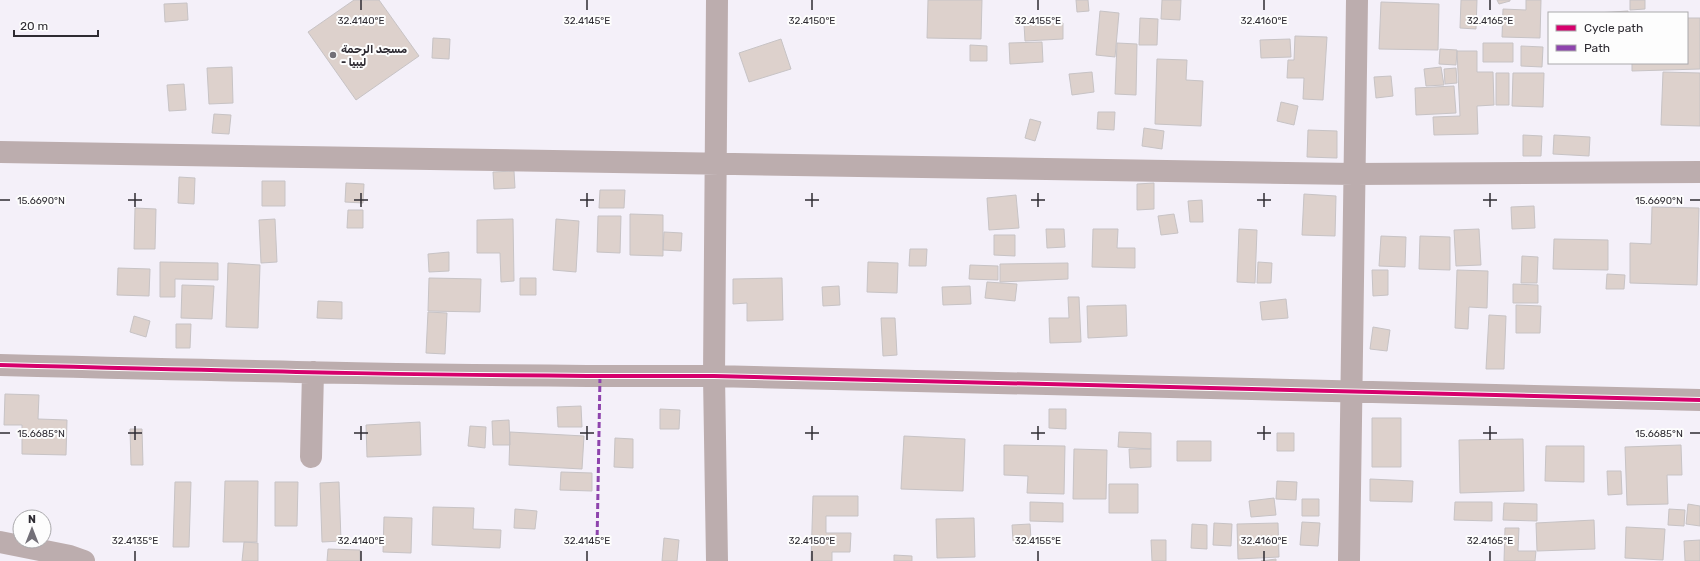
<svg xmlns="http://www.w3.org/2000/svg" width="1700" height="561" font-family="Rubik,Cairo,sans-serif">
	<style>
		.building { fill: #ddd1cc; stroke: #c7c3c5 }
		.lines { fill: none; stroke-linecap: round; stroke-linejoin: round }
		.minor { stroke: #bcadae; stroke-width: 22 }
		.quiet { stroke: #8e44ad; stroke-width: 3; stroke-dasharray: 6 3; stroke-linecap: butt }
		.cycleway-casing { stroke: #fdfdfd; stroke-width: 6 }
		.cycleway { stroke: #d6006c; stroke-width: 4 }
		.ticks { fill: none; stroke: #2e2b32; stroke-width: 1.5 }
		.poi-dot { fill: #737078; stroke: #fdfdfd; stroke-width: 1.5 }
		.labels { text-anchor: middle; stroke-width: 4; stroke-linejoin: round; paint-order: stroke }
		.poi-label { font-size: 11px; font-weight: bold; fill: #2e2b32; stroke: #fdfdfd; text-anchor: start }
		.ticks-label { font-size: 10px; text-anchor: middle; fill: #2e2b32; stroke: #fdfdfd; stroke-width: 4; stroke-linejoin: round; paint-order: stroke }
	</style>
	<rect width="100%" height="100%" fill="#f4f0f9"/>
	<path class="building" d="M354,0H379L419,56L356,100L308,32Z
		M928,0H982L981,39L927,38Z
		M1076,0H1088L1089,11L1077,12Z
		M1162,0H1181L1180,20L1161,19Z
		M1461,0H1477L1476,29L1460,28Z
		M1497,0H1510V1L1499,4Z
		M1526,0H1541L1540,38L1502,37L1503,9L1526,10Z
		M1630,0H1645V9L1630,10Z
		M1381,2L1439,4L1438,50L1379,49Z
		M187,3L188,20L165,22L164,4Z
		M1100,11L1119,13L1115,57L1096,55Z
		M1628,11V13H1597Z
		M1140,18L1158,19L1157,45H1139Z
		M1687,18H1700V69L1632,71V63H1687Z
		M1063,23V39L1025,41L1024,24Z
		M1295,36L1327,37L1323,100L1303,99L1304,78H1287L1288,60H1294Z
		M433,38L450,39L449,59L432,58Z
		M781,39L791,69L749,82L739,53Z
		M1290,39L1291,57L1261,58L1260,40Z
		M1042,42L1043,62L1010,64L1009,43Z
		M1117,43L1137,44L1136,95L1115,94Z
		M1483,43H1513V62H1483Z
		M970,45L987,46V61H970Z
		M1521,46L1543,47L1542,67L1521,66Z
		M1440,49L1457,50L1456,65L1439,64Z
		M1457,51H1477V72H1493L1494,105L1477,106L1478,134L1434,135L1433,117L1460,116Z
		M1157,59L1187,60L1186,80L1203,81L1201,126L1155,124Z
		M232,67L233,103L209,104L207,68Z
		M1441,67L1444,85L1426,86L1424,69Z
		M1456,68L1457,83L1445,84L1444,69Z
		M1092,72L1094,92L1072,95L1069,74Z
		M1663,72L1700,73V126L1661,125Z
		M1496,73H1509V105H1496Z
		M1513,73H1544L1543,107L1512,106Z
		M1391,76L1393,96L1376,98L1374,77Z
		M184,84L186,110L169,111L167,85Z
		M1454,86L1456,113L1416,115L1415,88Z
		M1281,102L1298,106L1294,125L1277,121Z
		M1098,112H1115L1114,130L1097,129Z
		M214,114L231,115L229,134L212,133Z
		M1030,119L1041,122L1035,141L1025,138Z
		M1144,128L1164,131L1162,149L1142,146Z
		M1308,130L1337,131V158L1307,157Z
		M1523,135L1542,136L1541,156H1523Z
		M1554,135L1590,137L1589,156L1553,154Z
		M514,171L515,188L494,189L493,172Z
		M179,177L195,178L194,204L178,203Z
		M262,181H285V206H262Z
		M346,183L364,184L363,203L345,202Z
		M1154,183V209L1137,210V184Z
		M600,190H625L624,208H599Z
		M1304,194L1336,196L1335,236L1302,235Z
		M1016,195L1019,228L989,230L987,198Z
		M1202,200L1203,222H1190L1188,201Z
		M1534,206L1535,228L1512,229L1511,207Z
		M1652,207L1699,208L1697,285L1630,283V243L1651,244Z
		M135,208L156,209L155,249H134Z
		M348,210H363V228H347Z
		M630,214L663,215V256L630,255Z
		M1174,214L1178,233L1161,235L1158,216Z
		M598,216H621L620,253L597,252Z
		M275,219L277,262L261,263L259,220Z
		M513,219L514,281L501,282L500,253H477V220Z
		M556,219L579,221L576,272L553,270Z
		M1046,229H1064L1065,247L1047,248Z
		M1093,229H1118L1117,248H1135V268L1092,267Z
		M1239,229L1257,230L1255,283L1237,282Z
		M1479,229L1481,265L1456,266L1454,230Z
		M664,232L682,233L681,251L663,250Z
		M994,235H1015V256L994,255Z
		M1381,236L1406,237L1405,267L1379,266Z
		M1420,236L1450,237V270L1419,269Z
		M1554,239L1608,240V270L1553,269Z
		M910,249H927L926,266H909Z
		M449,252V271L429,272L428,254Z
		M1522,256L1538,257L1537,283H1521Z
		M160,262L218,263V280L175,279V297H160Z
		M868,262L898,263L897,293L867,292Z
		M1258,262L1272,263L1271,283H1257Z
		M228,263L260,265L258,328L226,327Z
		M1068,263V279L1000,282V264Z
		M970,265L998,266V280L969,279Z
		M118,268L150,269L149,296L117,295Z
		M1372,270H1388V295L1373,296Z
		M1457,270L1488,271L1487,308L1469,307L1468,329L1455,328Z
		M1607,274L1625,275L1624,289H1606Z
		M429,278L481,279L480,312L428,311Z
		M520,278H536V295H520Z
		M782,278L783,320L747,321V303L733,304V279Z
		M987,282L1017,284L1015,301L985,298Z
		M1513,284L1538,285V303H1513Z
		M182,285L214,286L212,319L181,318Z
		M839,286L840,305L823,306L822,287Z
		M970,286L971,304L943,305L942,287Z
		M1068,297H1079L1081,342L1050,343L1049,318H1069Z
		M1286,299L1288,318L1262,320L1260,302Z
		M318,301L342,302V319L317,318Z
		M1126,305L1127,336L1088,338L1087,306Z
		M1516,305L1541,306L1540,333H1516Z
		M428,312L447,313L445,354L426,353Z
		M1489,315L1506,316L1504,369H1486Z
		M134,316L150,321L146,337L130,332Z
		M881,318H895L897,355L883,356Z
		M176,324H191L190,348H176Z
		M1373,327L1390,330L1387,351L1370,349Z
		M5,394L39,395L38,419L67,420L66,455L22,454V425H4Z
		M581,406L582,427H558L557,407Z
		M660,409L680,410L679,429H660Z
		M1049,409H1066V429L1049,428Z
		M1372,418H1401V467H1372Z
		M509,420L510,445H493L492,421Z
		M420,422L421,455L367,457L366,425Z
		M470,426L486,427L485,448L468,446Z
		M130,429H142L143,465H131Z
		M510,432L584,436L582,469L509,465Z
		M1119,432L1151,433V449L1118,447Z
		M1277,433H1294V451H1277Z
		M904,436L965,439L963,491L901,489Z
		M615,438L633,439V468L614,467Z
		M1523,439L1524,491L1460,493L1459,440Z
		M1177,441H1211V461H1177Z
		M1004,445L1065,446L1064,494L1027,493L1028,476L1004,475Z
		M1681,445L1682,475H1667L1668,504L1627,505L1625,447Z
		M1546,446H1584V482L1545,481Z
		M1074,449L1107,450L1106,499H1073Z
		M1129,449H1151V467L1130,468Z
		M1607,471H1621L1622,494L1608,495Z
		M561,472L592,473V491L560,490Z
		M1370,479L1413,481L1412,502L1370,501Z
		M225,481H258L257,542H223Z
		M1277,481L1297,482L1296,500L1276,499Z
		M175,482H191L189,547H173Z
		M275,482H298L297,526H275Z
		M339,482L341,541L322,542L320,483Z
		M1109,484H1138V513H1109Z
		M813,496H858V516H826V533H851L850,552H832V561H811Z
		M1274,498L1276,515L1251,517L1249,501Z
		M1302,499H1319V516H1302Z
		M1030,502L1063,503V522L1030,521Z
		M1455,502H1492V521L1454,520Z
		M1504,503L1537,504V521L1503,520Z
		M1688,504L1700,506V526L1686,524Z
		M433,507L474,508L473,529L501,530L500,548L432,545Z
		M515,509L537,511L535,529L514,528Z
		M1669,509L1685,510L1684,526L1668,525Z
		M384,517L412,518L411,553L383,552Z
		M974,518L975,557L937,558L936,519Z
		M1594,520L1595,549L1537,551L1536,523Z
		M1302,522L1320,523L1318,546L1300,545Z
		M1214,523L1232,524L1231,546L1213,545Z
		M1278,523L1279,557L1238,559L1237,524Z
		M1030,524L1031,540L1013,541L1012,525Z
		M1192,524L1207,525V549L1191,548Z
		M1626,527L1665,529L1663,560L1625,558Z
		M1505,528H1519L1518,551H1536L1535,561H1504Z
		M664,538L679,540L677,561H662Z
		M1151,540H1166V561H1152Z
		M1700,540V561H1685L1684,541Z
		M244,542L258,543V561H242Z
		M328,549L360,550V561H327Z
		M894,555L912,556V561H894Z
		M1276,559V561H1261Z"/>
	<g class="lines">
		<path class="minor" d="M0,152L1354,174L1700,172
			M0,365C238,371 476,377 714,376L1700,400
			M311,457L313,372
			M0,542L70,556L84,561
			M717,561L714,376L717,0
			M1349,561L1357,0"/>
		<path class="quiet" d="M597,545L600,376"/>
		<g class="cycleway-casing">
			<path id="cycleway" d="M0,365C238,371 476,377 714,376L1700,400"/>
		</g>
		<use href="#cycleway" class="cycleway"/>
	</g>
	<path class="ticks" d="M361,0V10M587,0V10M812,0V10M1038,0V10M1264,0V10M1490,0V10M135,193V207M361,193V207M587,193V207M812,193V207M1038,193V207M1264,193V207M1490,193V207M0,200H10M128,200H142M354,200H368M580,200H594M805,200H819M1031,200H1045M1257,200H1271M1483,200H1497M1690,200H1700M135,426V440M361,426V440M587,426V440M812,426V440M1038,426V440M1264,426V440M1490,426V440M0,433H10M128,433H142M354,433H368M580,433H594M805,433H819M1031,433H1045M1257,433H1271M1483,433H1497M1690,433H1700M135,551V561M361,551V561M587,551V561M812,551V561M1038,551V561M1264,551V561M1490,551V561"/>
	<circle class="poi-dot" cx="333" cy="55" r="4"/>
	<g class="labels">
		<g class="poi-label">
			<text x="341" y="53">مسجد الرحمة<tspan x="341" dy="13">- ليبيا</tspan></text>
		</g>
	</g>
	<g class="ticks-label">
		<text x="361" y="24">32.4140°E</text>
		<text x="587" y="24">32.4145°E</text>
		<text x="812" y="24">32.4150°E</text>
		<text x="1038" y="24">32.4155°E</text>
		<text x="1264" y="24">32.4160°E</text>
		<text x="1490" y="24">32.4165°E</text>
		<text x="41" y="204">15.6690°N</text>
		<text x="1659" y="204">15.6690°N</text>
		<text x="41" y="437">15.6685°N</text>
		<text x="1659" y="437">15.6685°N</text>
		<text x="135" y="544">32.4135°E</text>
		<text x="361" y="544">32.4140°E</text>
		<text x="587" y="544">32.4145°E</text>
		<text x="812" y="544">32.4150°E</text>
		<text x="1038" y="544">32.4155°E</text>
		<text x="1264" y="544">32.4160°E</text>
		<text x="1490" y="544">32.4165°E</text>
	</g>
	<rect x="1548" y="12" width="140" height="52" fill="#fdfdfd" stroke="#aaa9ac"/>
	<rect x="1556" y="25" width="20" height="6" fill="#d6006c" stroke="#aaa9ac"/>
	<text x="1584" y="32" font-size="12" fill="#2e2b32">Cycle path</text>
	<rect x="1556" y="45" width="20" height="6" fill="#8e44ad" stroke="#aaa9ac"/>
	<text x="1584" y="52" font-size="12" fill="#2e2b32">Path</text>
	<g transform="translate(32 529)"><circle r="19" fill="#fdfdfd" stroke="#aaa9ac"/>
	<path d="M0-3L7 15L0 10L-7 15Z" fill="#737078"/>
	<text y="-6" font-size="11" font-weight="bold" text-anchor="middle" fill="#2e2b32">N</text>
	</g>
	<path d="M14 30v6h84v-6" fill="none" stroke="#2e2b32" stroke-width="2"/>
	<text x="20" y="30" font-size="12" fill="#2e2b32" stroke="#fdfdfd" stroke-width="3" paint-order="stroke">20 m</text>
</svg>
